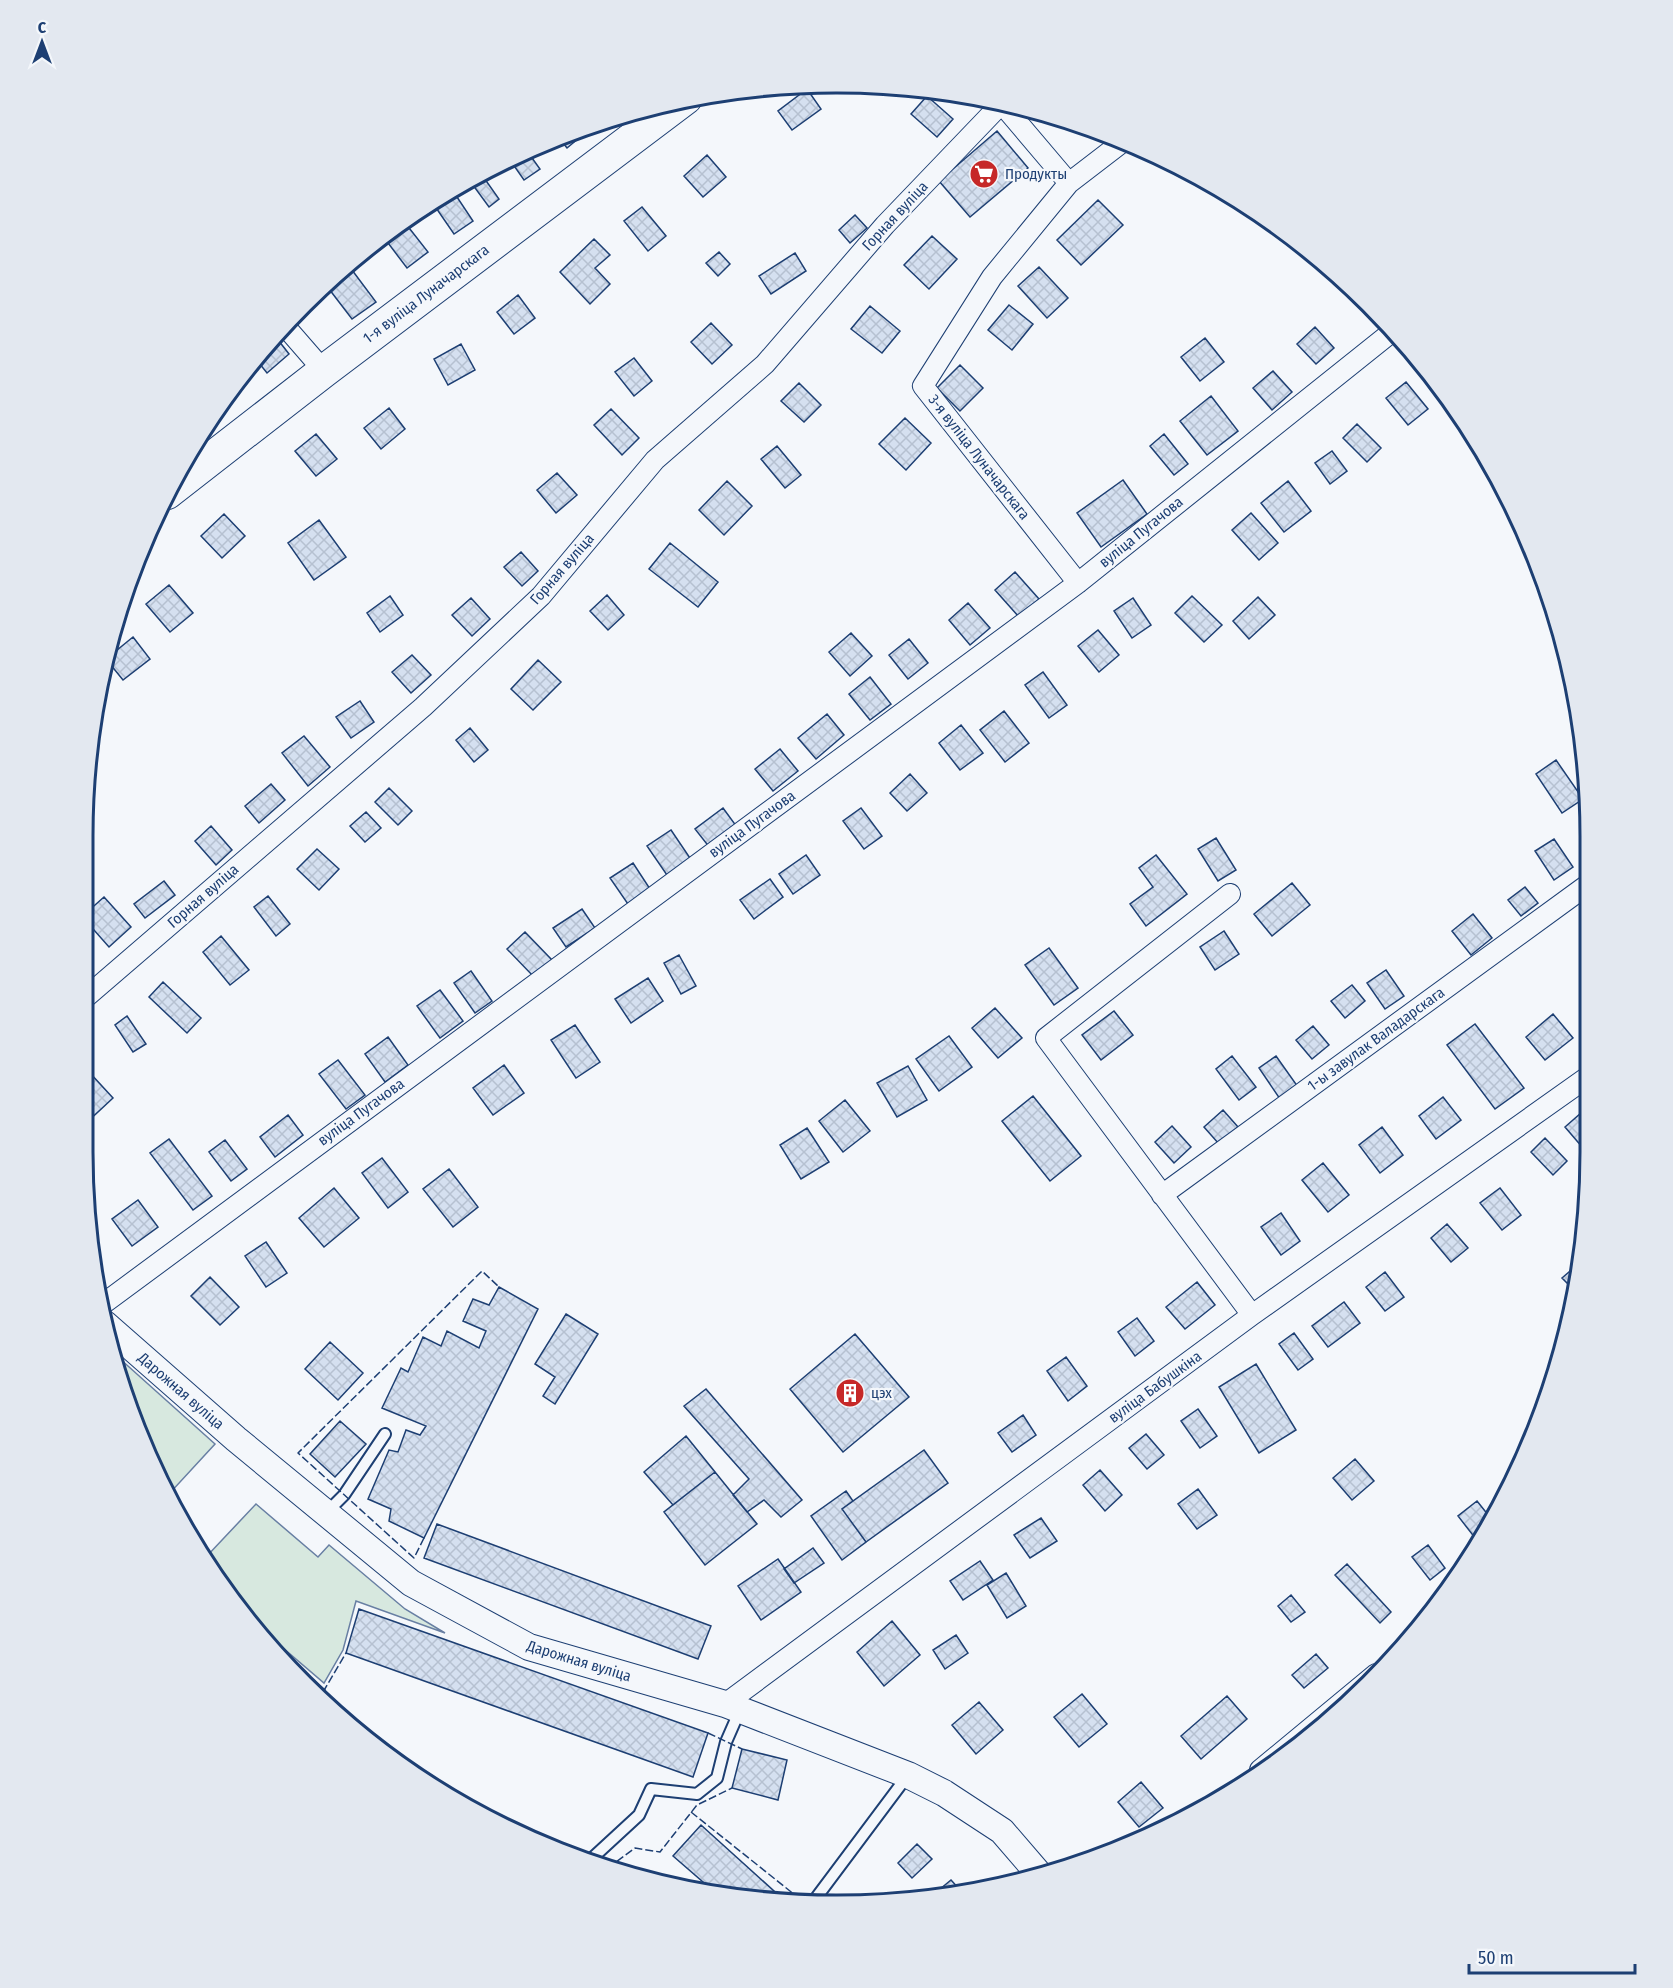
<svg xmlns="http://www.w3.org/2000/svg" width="1673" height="1988" font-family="'Fira Sans Condensed',sans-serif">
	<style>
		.grass { fill: #d7e8df; stroke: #687fa3; stroke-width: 1.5 }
		.building { fill: url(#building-cross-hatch); stroke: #1d3f73; stroke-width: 1.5 }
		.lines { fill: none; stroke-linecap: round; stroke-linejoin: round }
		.service-casing { stroke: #1d3f73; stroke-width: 14 }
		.minor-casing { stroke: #1d3f73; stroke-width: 22 }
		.tertiary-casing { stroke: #1d3f73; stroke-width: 28 }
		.primary-casing { stroke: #1d3f73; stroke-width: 34 }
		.path { stroke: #5e769c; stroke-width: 4; stroke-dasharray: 4.5 3; stroke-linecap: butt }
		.service { stroke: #f4f7fb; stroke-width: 10 }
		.minor { stroke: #f4f7fb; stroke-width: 20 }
		.tertiary { stroke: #f4f7fb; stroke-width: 26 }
		.primary { stroke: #f4f7fb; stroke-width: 32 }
		.fence { stroke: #1d3f73; stroke-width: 1.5; stroke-dasharray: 8 3; stroke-linecap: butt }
		.labels { text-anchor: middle; stroke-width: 4.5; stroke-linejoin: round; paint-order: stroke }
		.poi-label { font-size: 15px; fill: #1d3f73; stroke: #f4f7fb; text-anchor: start }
		.street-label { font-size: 15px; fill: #1d3f73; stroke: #f4f7fb }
		.rim { fill: none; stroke: #1d3f73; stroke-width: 3 }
	</style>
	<defs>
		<pattern id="building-cross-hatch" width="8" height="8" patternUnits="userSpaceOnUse" patternTransform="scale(1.5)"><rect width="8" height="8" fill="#d5e0f0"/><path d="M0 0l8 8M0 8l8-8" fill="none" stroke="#b6c1d1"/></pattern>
	</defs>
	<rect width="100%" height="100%" fill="#f4f7fb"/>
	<path class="grass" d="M109,1349L215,1444L169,1494Z
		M256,1504L318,1557L329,1545L405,1609L445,1633L356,1601L343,1650L324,1683L262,1630L206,1557Z"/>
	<path class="building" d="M807,89L821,109L792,130L778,111Z
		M927,96L953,119L937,137L911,114Z
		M582,130L585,133L567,148L558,137Z
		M997,131L1028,168L970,217L939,181Z
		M527,151L540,169L524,180L510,160Z
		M707,155L726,177L703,197L684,176Z
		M482,175L499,199L489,207L470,181Z
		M453,191L473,221L454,234L432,202Z
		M1098,200L1123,225L1081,265L1057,240Z
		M642,207L666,236L648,251L624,221Z
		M855,215L867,228L850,243L839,230Z
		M406,224L428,252L407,268L385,239Z
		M932,236L957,259L929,289L904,265Z
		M594,239L610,255L595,268L610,284L590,304L560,272Z
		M719,252L730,264L718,276L706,263Z
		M795,253L806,271L771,294L759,276Z
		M349,266L376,302L352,319L326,285Z
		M1039,267L1068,298L1047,318L1018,286Z
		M518,295L535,318L514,334L497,312Z
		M1009,305L1033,324L1012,350L988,330Z
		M870,306L900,331L882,353L851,329Z
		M711,323L732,345L712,364L691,342Z
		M1315,327L1334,348L1316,364L1297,344Z
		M275,336L289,354L267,373L255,358Z
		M1205,338L1224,362L1200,381L1181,357Z
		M461,344L475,370L448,385L434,359Z
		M634,358L652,381L634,396L615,372Z
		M960,365L983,388L960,411L937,388Z
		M1273,371L1292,392L1272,410L1253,388Z
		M1406,382L1428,409L1408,425L1386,398Z
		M799,383L821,405L804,422L781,401Z
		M1211,396L1238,431L1207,455L1180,421Z
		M389,408L405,429L381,449L364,428Z
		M611,409L639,438L622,455L594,425Z
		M905,418L931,443L906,470L879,444Z
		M1357,424L1381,448L1367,462L1343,438Z
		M316,434L337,459L316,476L295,451Z
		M1164,434L1188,464L1174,475L1150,446Z
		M777,446L801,475L785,488L761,459Z
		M1332,451L1347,471L1330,484L1315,463Z
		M557,473L577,495L556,513L537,490Z
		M1123,480L1147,514L1101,547L1077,513Z
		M727,481L752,506L724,535L699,510Z
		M1288,481L1311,511L1284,532L1261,503Z
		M1251,513L1278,543L1259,560L1232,530Z
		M224,514L245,536L222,558L201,536Z
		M319,520L346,557L314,580L288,543Z
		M670,543L718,582L698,607L649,569Z
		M521,552L538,571L522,586L504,567Z
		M1015,572L1039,599L1019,617L995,590Z
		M169,585L193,613L170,632L146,604Z
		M607,595L624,615L608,630L590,611Z
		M390,596L403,615L380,632L367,613Z
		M1192,596L1222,625L1204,642L1175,613Z
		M1258,597L1275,615L1249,639L1233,621Z
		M471,598L490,619L472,636L452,615Z
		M1133,598L1151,625L1132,638L1114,611Z
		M968,603L990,628L970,645L949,620Z
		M1098,630L1119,655L1099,672L1078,646Z
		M851,633L872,656L850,676L829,652Z
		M133,637L150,659L123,680L106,659Z
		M909,639L928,663L908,679L889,655Z
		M412,655L431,675L411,693L392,672Z
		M538,660L561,682L533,710L511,689Z
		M1043,672L1067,705L1049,718L1025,685Z
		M870,677L891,704L870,720L849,694Z
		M360,701L374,722L351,738L336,717Z
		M1004,711L1029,743L1005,762L980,730Z
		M827,714L844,735L816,759L798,738Z
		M961,725L983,753L960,770L939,743Z
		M470,728L488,750L474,762L456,740Z
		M304,736L330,767L308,786L282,753Z
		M780,749L798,771L773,791L755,769Z
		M1556,760L1583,799L1562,813L1536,774Z
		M910,774L927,793L907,811L890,793Z
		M271,784L285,800L259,823L245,806Z
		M389,788L412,811L398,825L375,802Z
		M723,808L737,827L710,848L695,829Z
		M861,808L882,836L864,849L843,821Z
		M366,812L381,828L365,842L350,826Z
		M211,826L232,850L216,865L195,841Z
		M671,830L692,861L669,878L647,846Z
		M1216,838L1236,870L1218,881L1198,849Z
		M1554,839L1573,867L1554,880L1535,851Z
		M317,849L339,869L319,890L297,869Z
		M806,855L820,875L793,894L779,874Z
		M1156,855L1187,894L1146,926L1130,904L1153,887L1139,868Z
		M633,863L652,892L630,907L610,878Z
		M770,879L783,897L754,919L740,900Z
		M164,881L175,895L145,918L134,904Z
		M1292,883L1310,905L1272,936L1254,914Z
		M1525,887L1538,903L1521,916L1508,900Z
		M268,896L290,924L276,936L254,907Z
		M104,897L131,927L109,947L86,921V913Z
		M582,909L595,928L566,947L553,928Z
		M1473,914L1492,938L1471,955L1452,931Z
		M1224,931L1239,954L1215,970L1200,947Z
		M525,932L552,960L534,977L507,949Z
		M221,936L249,970L230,985L203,952Z
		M1049,948L1078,988L1054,1005L1025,965Z
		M679,955L696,986L681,994L664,963Z
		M1386,970L1404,996L1385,1009L1367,983Z
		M471,971L492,1001L475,1013L454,983Z
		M648,978L663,1001L631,1023L615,999Z
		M163,982L201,1018L187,1033L149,997Z
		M1352,985L1365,1001L1345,1018L1331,1001Z
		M440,990L463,1021L440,1038L417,1006Z
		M995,1008L1022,1038L998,1058L972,1028Z
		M1114,1011L1133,1035L1101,1060L1082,1035Z
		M1553,1014L1573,1038L1545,1060L1526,1037Z
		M127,1016L146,1044L133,1052L115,1025Z
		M1475,1024L1524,1088L1495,1109L1447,1045Z
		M575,1025L600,1062L576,1078L551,1040Z
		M1313,1026L1329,1045L1312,1059L1296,1040Z
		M949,1036L972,1067L939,1091L916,1059Z
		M388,1037L408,1065L385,1082L365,1054Z
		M1232,1056L1256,1087L1239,1100L1216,1069Z
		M1276,1056L1298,1087L1280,1099L1259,1068Z
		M338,1060L365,1095L346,1109L319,1074Z
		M504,1065L524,1093L493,1115L473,1088Z
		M908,1066L927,1100L897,1117L877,1083Z
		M90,1073L113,1098L85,1124L83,1121L84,1078Z
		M1033,1096L1081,1156L1050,1181L1002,1121Z
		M1443,1097L1461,1120L1436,1139L1419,1116Z
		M845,1100L870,1131L843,1152L819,1121Z
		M1589,1106V1155L1565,1127Z
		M1223,1110L1238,1127L1219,1144L1204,1127Z
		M288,1115L303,1135L275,1157L260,1137Z
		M1172,1126L1191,1147L1174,1163L1155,1142Z
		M1382,1127L1403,1155L1380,1173L1359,1145Z
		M807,1128L829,1162L801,1179L780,1145Z
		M1545,1138L1567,1161L1553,1175L1531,1152Z
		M169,1139L212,1196L193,1210L150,1153Z
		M225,1140L247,1169L231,1181L209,1152Z
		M382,1158L408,1192L388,1208L362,1173Z
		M1323,1163L1349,1195L1328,1212L1302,1180Z
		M449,1169L478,1207L453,1227L423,1189Z
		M334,1188L359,1218L324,1247L299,1218Z
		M1500,1188L1521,1215L1502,1230L1480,1203Z
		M138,1200L158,1227L132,1246L112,1219Z
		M1281,1213L1300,1241L1281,1255L1261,1227Z
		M1447,1224L1468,1248L1451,1262L1431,1238Z
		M266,1242L287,1273L266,1287L245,1256Z
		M1576,1266L1572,1288L1562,1278Z
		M1385,1272L1404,1297L1385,1311L1366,1287Z
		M210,1277L239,1307L220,1325L191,1296Z
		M1197,1282L1215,1305L1185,1329L1166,1307Z
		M499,1287L538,1309L424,1538L389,1521L391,1509L368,1499L389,1450L398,1452L406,1430L420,1435L426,1426L382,1408L401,1368L408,1372L423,1337L441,1346L447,1331L479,1348L486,1331L463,1321L473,1299L489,1305Z
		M1344,1302L1360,1323L1328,1347L1312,1326Z
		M566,1314L598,1334L555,1404L543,1396L555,1377L535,1364Z
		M1137,1318L1154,1341L1135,1356L1118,1332Z
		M1294,1333L1313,1359L1298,1370L1279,1344Z
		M855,1334L909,1397L843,1452L790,1389Z
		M330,1342L363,1373L338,1400L305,1369Z
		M1066,1357L1087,1386L1068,1401L1047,1371Z
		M1256,1364L1296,1430L1259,1453L1219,1387Z
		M706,1389L802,1500L781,1517L764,1500L747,1512L733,1495L749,1479L684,1406Z
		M1198,1409L1217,1436L1200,1448L1181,1421Z
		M1023,1415L1036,1435L1012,1452L998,1433Z
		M340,1421L366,1444L335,1477L310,1454Z
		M1146,1434L1164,1455L1147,1469L1129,1448Z
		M686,1436L715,1472L673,1505L644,1472Z
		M924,1450L948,1483L866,1542L842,1509Z
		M1355,1459L1374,1481L1352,1500L1333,1478Z
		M1100,1470L1122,1495L1105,1511L1083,1485Z
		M715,1472L757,1524L705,1565L664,1512Z
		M1198,1489L1217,1515L1197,1529L1178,1504Z
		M846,1491L853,1501L842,1509L866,1542L842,1560L811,1516Z
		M1477,1501L1493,1521L1479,1543L1458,1516Z
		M1041,1518L1057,1541L1030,1558L1014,1535Z
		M437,1524L711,1626L698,1659L424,1558Z
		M1428,1545L1445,1568L1430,1580L1412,1557Z
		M813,1548L824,1563L794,1583L784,1569Z
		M778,1559L801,1592L761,1620L738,1586Z
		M980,1561L993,1580L963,1600L950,1581Z
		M1347,1564L1391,1612L1380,1623L1335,1575Z
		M1006,1573L1026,1606L1007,1618L987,1585Z
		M1291,1595L1305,1612L1291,1622L1278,1606Z
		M359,1609L708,1733L693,1777L346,1653Z
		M892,1621L920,1655L884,1686L857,1652Z
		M956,1635L968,1653L945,1669L933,1650Z
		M275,1647L325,1690L319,1697L303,1684Z
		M1316,1654L1328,1668L1304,1688L1292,1675Z
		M1082,1694L1107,1724L1079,1747L1054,1717Z
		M1227,1696L1247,1719L1201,1759L1181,1736Z
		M979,1702L1003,1730L976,1754L952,1725Z
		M742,1749L787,1760L778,1800L732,1788Z
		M1141,1782L1163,1808L1139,1827L1118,1802Z
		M701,1825L784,1900L782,1903L710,1888L673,1856Z
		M917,1844L932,1859L912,1878L898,1863Z
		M951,1880L962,1892L934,1894Z"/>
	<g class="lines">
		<g class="service-casing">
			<path id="service" d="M326,1513L344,1495L385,1434
				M588,1862L639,1815L651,1789L697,1794L717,1778L726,1742L740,1710
				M813,1902L908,1775"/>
		</g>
		<g class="minor-casing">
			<path id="minor" d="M1002,104L1069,183
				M284,325L324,371
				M1078,583L923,386L992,277L1069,183L1125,140
				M1230,894L1046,1038L1252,1315
				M85,998L423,707L541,596L655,460L765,364L885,225L1002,103
				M1162,1195L1590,883
				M103,1304L1078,583L1393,331
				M725,1704L1252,1315L1589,1076
				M1260,1770L1376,1674"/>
		</g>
		<g class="tertiary-casing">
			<path id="tertiary" d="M105,1324L236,1439L411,1583L529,1647L725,1704L908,1775L944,1793L1002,1831L1039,1874"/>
		</g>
		<g class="primary-casing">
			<path id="primary" d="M167,493L324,371L686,98"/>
		</g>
		<path class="path" d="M148,535H149"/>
		<use href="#service" class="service"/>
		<use href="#minor" class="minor"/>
		<use href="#tertiary" class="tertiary"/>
		<use href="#primary" class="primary"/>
		<path class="fence" d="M424,1538L414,1558L298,1453L482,1271L499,1287
			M323,1692L346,1653
			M708,1733L742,1749
			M691,1812L805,1903
			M608,1868L635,1848L660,1852L697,1805L732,1788"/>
	</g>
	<defs>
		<g id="supermarket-disc" transform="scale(1.5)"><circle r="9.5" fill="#c62828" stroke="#f4f7fb"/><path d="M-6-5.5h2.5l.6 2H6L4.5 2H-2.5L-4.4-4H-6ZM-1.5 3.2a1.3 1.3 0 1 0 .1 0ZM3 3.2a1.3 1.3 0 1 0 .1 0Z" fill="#fff"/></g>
		<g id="building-disc" transform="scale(1.5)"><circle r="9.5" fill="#c62828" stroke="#f4f7fb"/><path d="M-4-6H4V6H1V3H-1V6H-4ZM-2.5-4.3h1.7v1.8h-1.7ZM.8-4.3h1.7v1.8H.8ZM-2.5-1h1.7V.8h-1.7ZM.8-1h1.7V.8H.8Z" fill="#fff"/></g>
	</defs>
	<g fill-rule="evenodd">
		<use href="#supermarket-disc" x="984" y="174"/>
		<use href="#building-disc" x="850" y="1393"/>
	</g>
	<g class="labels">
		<g class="poi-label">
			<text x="1005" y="179">Продукты</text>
			<text x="871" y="1398">цэх</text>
		</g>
		<g class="street-label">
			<text transform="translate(895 216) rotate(-47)" y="5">Горная вуліца</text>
			<text transform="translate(426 294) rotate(-37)" y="5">1-я вуліца Луначарскага</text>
			<text transform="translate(979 457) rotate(52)" y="5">3-я вуліца Луначарскага</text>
			<text transform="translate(1141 532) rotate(-39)" y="5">вуліца Пугачова</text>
			<text transform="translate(562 569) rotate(-49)" y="5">Горная вуліца</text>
			<text transform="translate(752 824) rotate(-36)" y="5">вуліца Пугачова</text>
			<text transform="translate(203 896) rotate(-41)" y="5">Горная вуліца</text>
			<text transform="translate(1376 1039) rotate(-36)" y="5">1-ы завулак Валадарскага</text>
			<text transform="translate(361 1112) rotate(-36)" y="5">вуліца Пугачова</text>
			<text transform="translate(1155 1387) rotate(-36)" y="5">вуліца Бабушкіна</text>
			<text transform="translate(181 1391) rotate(41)" y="5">Дарожная вуліца</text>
			<text transform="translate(579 1661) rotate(17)" y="5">Дарожная вуліца</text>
		</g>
	</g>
	<path d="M0 0H1673V1988H0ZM836 93H837A743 743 0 0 1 1580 836V1152A743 743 0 0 1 837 1895H836A743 743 0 0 1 93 1152V836A743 743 0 0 1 836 93Z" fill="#e3e8f0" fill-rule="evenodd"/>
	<path class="rim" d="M836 93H837A743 743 0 0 1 1580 836V1152A743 743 0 0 1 837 1895H836A743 743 0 0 1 93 1152V836A743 743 0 0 1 836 93Z"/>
	<g transform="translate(42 42)" stroke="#f4f7fb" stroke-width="4.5" paint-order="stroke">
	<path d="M0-4.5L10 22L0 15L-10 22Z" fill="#1d3f73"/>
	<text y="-9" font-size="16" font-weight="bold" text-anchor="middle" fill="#1d3f73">С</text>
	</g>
	<path d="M1469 1964v9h166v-9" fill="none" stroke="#1d3f73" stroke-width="3"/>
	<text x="1478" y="1964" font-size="18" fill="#1d3f73" stroke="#f4f7fb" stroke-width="4.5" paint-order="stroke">50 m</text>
</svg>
